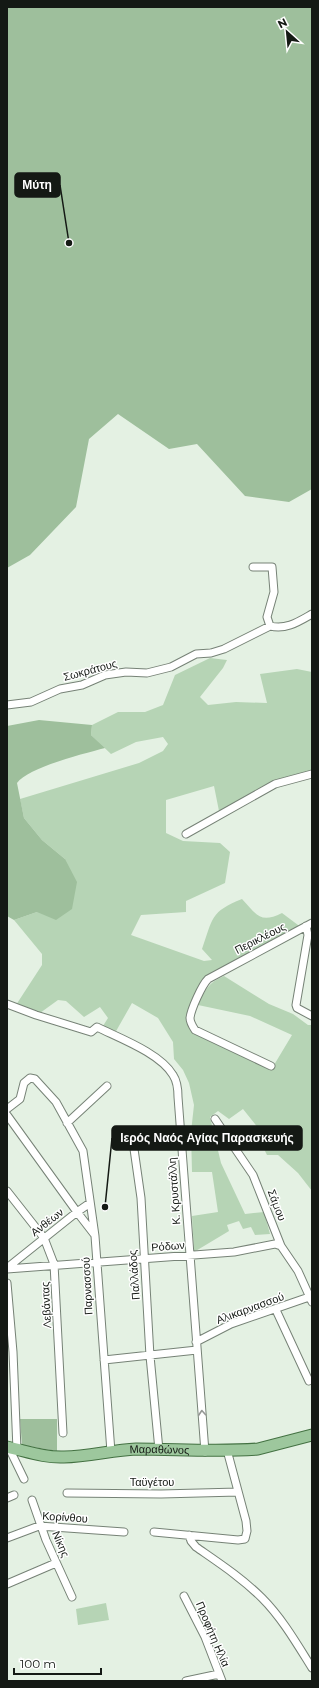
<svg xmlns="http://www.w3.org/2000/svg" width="319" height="1688" font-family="Montserrat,sans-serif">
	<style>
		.green { fill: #b6d4b5 }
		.forest { fill: #9ebf9c }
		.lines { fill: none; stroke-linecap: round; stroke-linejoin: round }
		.street-casing { stroke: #768276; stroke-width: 9 }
		.primary-casing { stroke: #437142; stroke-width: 13 }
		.street { stroke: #fff; stroke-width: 7 }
		.primary { stroke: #9dc79d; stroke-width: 11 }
		.oneway { stroke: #959895 }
		.labels { text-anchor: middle; stroke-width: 3; stroke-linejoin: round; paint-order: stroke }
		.street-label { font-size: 11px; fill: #141914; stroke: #fff }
		.leader { fill: none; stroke: #141914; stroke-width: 1.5 }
		.callout-dot { fill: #141914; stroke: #fff; stroke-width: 1.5 }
		.callout { fill: #141914; stroke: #141914; stroke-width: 1.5 }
		.callout-label { font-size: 12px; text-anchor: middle; font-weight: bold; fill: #fff }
	</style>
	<rect width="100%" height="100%" fill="#e4f1e3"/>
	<path class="green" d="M210,658L227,660L223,668L200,697L208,705L236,702L267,703L260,674L297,669L312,672V771L273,782L219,811L214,786L166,800V833L183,841L220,843L230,852L225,883L186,901V912L141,915L131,935L204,961L212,960L202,949C213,918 210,912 242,899C257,915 260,924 282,913L302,928L213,972L205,979L189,1026L274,1065L292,1035L250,1016L198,1005C204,991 209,982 224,976L269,1004L293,1014L308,1025H312V1191L298,1173L278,1155H267L259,1139L263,1134L243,1109L229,1119L218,1111L210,1117L221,1163L245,1214L264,1212L270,1234L255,1235L251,1227L243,1229L239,1221L227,1225L229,1231L194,1252L192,1216L218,1212L212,1172H192L191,1132L194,1105L189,1083L183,1070L174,1059L173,1042L158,1018L132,1003L115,1033L103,1026L108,1018L100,1007L84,1017L66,1001L58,1000L40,1013L16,1005L42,965V954L14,920L37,912L65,859L42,840L24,818L20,799L139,763L163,751L168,744L163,737L136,742L111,754L91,735L92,725L118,712H145L163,705L175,675Z
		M106,1603L109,1620L78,1625L76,1609Z"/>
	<path class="forest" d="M7,7H312V489L289,502L245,496L197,444L169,449L118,414L89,439L76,507L30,555L7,568Z
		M39,720L92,725L91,735L105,748C83,754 29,767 17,783L24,818L42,840L65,859L77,882L72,909L56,920L37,912L14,920L7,916V726Z
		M20,1419H57V1451L22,1445Z"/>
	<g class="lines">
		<g class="street-casing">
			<path id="street" d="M253,567H272L274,592L267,617L270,626
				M7,705L31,702L60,689L82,685L105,675L126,672L147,673L171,667L196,654L211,653L224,649L270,626C286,630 298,622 312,614
				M186,834L275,784L312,774
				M306,926L308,935L296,1005L297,1008L312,1016
				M7,1004L36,1015L91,1032L97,1027C119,1038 160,1053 173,1075C177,1081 178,1090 178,1097L205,1452
				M271,1066L195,1030C193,1027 190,1022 190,1018C191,1009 202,985 208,979L312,923
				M7,1109L20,1099L24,1083L30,1078L35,1079L56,1102L83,1151L95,1236L111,1452
				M7,1115L77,1212L90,1203
				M215,1119L253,1175L281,1246L298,1271L312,1302
				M67,1123L107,1086
				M7,1191L44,1238L54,1264L63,1433
				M7,1268L77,1212L94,1234
				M7,1269L234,1252L275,1244L281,1246
				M7,1283L13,1352L17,1450
				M276,1310L309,1381
				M196,1342L231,1324L312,1296
				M104,1360L197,1350
				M9,1448L24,1479
				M159,1450L150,1356L141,1198L134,1149L137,1144L143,1142L181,1138
				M67,1493L161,1494L238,1492
				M7,1498L14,1495
				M32,1500L46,1540L72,1597
				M154,1532L238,1540L245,1539L247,1531L246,1521L227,1450
				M189,1535L191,1541L196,1547C219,1563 242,1578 262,1598C282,1618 297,1644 312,1668
				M7,1538L39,1526L124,1532
				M7,1584L56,1563
				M184,1596L205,1637L222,1681
				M186,1681L219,1674"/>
		</g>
		<g class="primary-casing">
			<g id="primary">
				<path id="s1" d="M7,1447C26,1451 44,1458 64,1457C88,1457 112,1450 136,1449C177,1449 217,1452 258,1449L312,1435"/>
			</g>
		</g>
		<use href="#street" class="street"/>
		<use href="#primary" class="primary"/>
	</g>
	<defs><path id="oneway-chevron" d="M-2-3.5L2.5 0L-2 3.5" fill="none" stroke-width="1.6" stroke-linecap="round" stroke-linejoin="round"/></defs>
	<use class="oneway" href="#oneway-chevron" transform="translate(202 1413) rotate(-94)"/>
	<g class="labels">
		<g class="street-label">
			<text transform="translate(90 670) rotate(-15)" y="4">Σωκράτους</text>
			<text transform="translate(260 938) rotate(-27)" y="4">Περικλέους</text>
			<text transform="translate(174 1191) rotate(-94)" y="4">Κ. Κρυστάλλη</text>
			<text transform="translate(277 1205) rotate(69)" y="4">Σάμου</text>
			<text transform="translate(47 1222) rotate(-38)" y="4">Ανθέων</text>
			<text transform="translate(168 1246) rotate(-4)" y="4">Ρόδων</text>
			<text transform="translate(134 1275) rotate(-94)" y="4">Παλλάδος</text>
			<text transform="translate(87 1286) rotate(-93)" y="4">Παρνασσού</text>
			<text transform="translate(46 1305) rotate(-93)" y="4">Λεβάντας</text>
			<text transform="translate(250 1308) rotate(-20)" y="4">Αλικαρνασσού</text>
			<text dy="4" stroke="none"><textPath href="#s1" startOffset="154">Μαραθώνος</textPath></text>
			<text x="152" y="1486">Ταϋγέτου</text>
			<text transform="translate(65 1517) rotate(4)" y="4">Κορίνθου</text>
			<text transform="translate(61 1544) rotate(67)" y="4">Νίκης</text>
			<text transform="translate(213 1634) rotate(67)" y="4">Προφήτη Ηλία</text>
		</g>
	</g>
	<path class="leader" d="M69 243L60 185M105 1207L112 1138"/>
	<g class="callout-dot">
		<circle cx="69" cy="243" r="4"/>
		<circle cx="105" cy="1207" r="4"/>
	</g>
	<g class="callout">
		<rect x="15" y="173" width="45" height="24" rx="4"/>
		<rect x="112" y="1126" width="190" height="24" rx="4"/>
	</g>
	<g class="callout-label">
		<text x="37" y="189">Μύτη</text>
		<text x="207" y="1142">Ιερός Ναός Αγίας Παρασκευής</text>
	</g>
	<rect width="319" height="1688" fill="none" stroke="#141914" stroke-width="16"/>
	<g transform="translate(287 32) rotate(333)" stroke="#ffffff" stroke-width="3" paint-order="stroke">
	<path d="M0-3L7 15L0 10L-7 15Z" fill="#141914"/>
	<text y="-6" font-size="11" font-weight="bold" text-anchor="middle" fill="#141914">N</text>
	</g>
	<path d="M14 1668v6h87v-6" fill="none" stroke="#141914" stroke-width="2"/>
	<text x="20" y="1668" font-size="12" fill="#141914" stroke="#ffffff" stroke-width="3" paint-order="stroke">100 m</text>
</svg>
